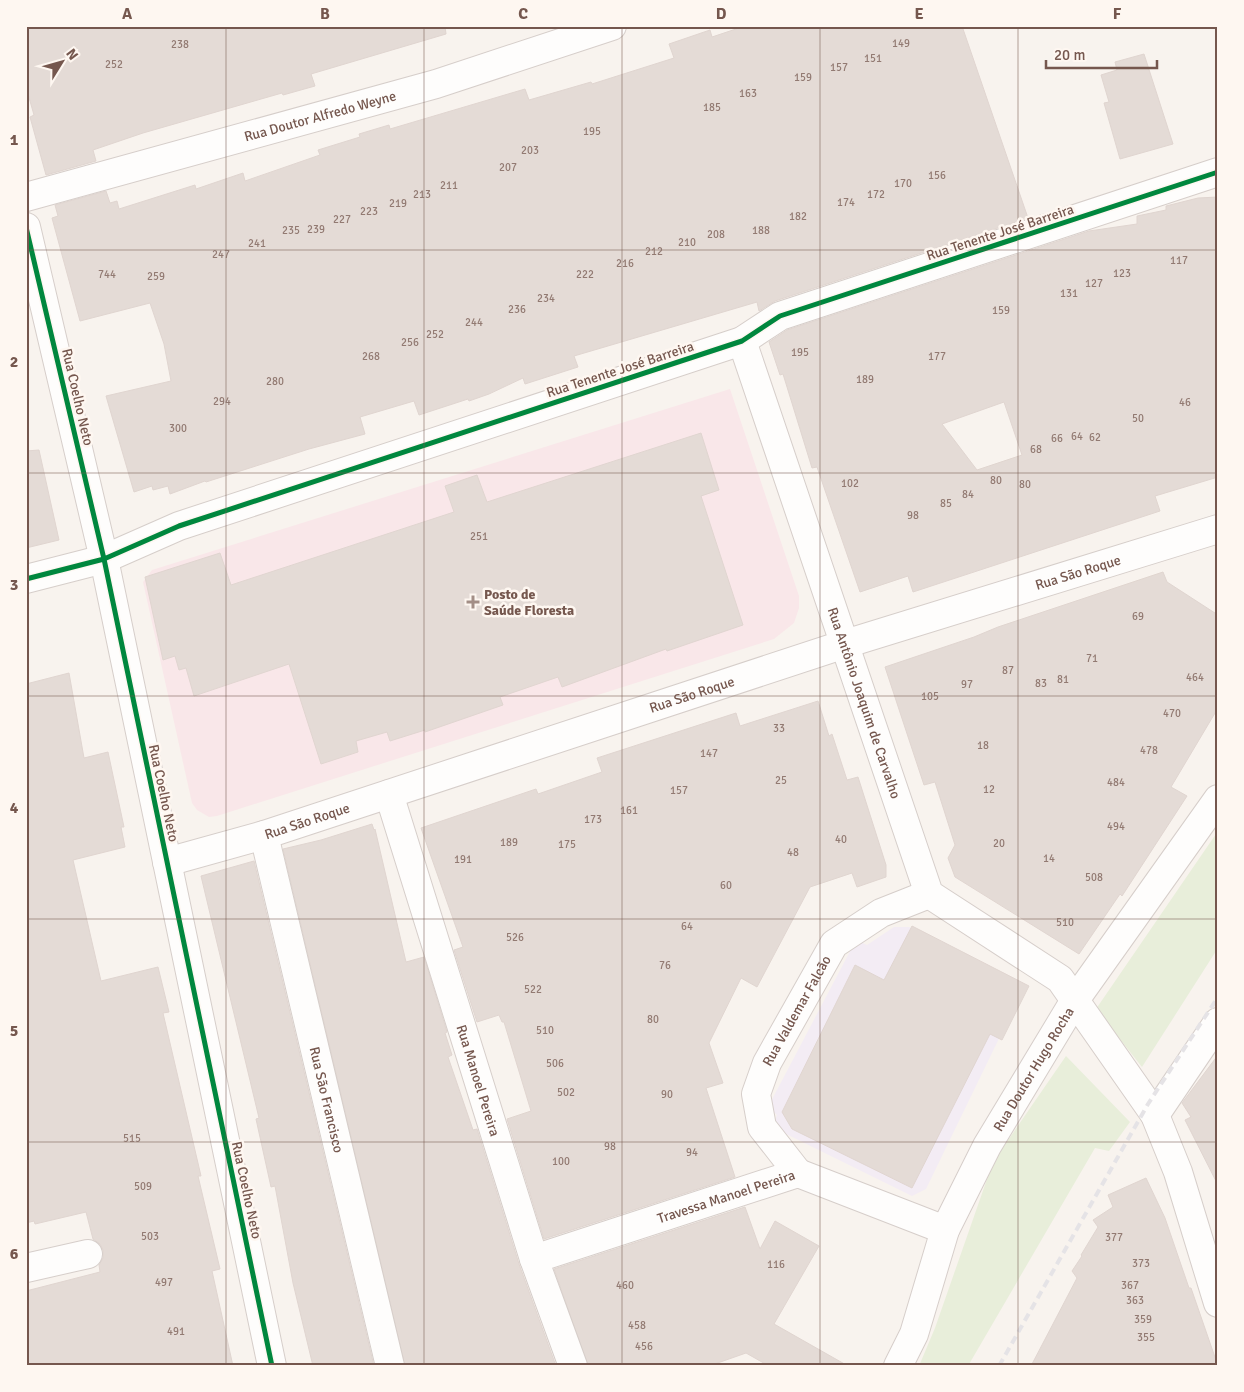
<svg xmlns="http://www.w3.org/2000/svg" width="1244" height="1392" font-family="Signika,sans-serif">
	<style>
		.education { fill: #f3ecf4 }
		.medical { fill: #f9e7e9 }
		.green { fill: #e8eeda }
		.building { fill: #e4dbd6; stroke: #e0d5d0; fill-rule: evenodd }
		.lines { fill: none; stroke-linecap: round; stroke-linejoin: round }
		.minor-casing { stroke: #d6ceca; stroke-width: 30 }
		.minor { stroke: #fefdfc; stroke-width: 28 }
		.rail { stroke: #e5e3e6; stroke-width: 4; stroke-dasharray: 8 5; stroke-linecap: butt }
		.cycleway-casing { stroke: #fef7f1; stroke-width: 8 }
		.cycleway { stroke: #00873e; stroke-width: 5 }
		.grid { fill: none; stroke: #75574e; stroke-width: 1; stroke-opacity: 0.55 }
		.poi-dot { fill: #a38e86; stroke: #fef7f1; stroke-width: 2 }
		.labels { text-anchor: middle; stroke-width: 5; stroke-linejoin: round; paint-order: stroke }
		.number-label { font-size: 11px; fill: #927a72 }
		.street-label { font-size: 14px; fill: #75574e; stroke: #fef7f1 }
		.poi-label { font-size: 14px; font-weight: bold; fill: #75574e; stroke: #fef7f1; text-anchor: start }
		.neatline { fill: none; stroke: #75574e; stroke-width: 2 }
		.grid-label { font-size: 16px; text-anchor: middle; font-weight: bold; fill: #75574e }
	</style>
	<rect width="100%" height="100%" fill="#f8f3ee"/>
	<path class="education" d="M894,927H909L1024,987L926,1189L912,1196L772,1127L777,1115L768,1107L856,940L867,945Z"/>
	<path class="medical" d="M730,389L799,596V608L794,623L774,639L217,816L209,817L197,810L192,803L143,582L152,570Z"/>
	<path class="green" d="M1218,831V948L1142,1067L1096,1009Z
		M1066,1056L1130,1122L1109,1151L1095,1148L968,1366H919L935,1328L993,1162Z"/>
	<path class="building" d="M26,26H445L446,34L311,74L315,86L283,95L282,93L143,133L93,150L96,161L46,175L30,117L34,115L26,87Z
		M745,26H962L1028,218L775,301L759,311L757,302L574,356L578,367L525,384L523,378L489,394L469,401L468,399L419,415L414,401L360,417L365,434L309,449L206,482L205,481L170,494L168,486L153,490L152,486L134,492L106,396L171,381L164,344L150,303L80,321L52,218L58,216L55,205L106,191L110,203L117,201L119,209L195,185L196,189L243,173L245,181L320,155L318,150L360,137L359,134L389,125L390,129L525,89L529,100L591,82L592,84L674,58L669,44L710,30L712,37Z
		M1144,54L1173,144L1120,159L1104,103L1109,102L1101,75L1117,70L1115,62Z
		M1218,197V477L1155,496L1160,511L913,592L908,576L860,592L817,467L812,468L783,374L780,375L769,342L787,330L1089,231L1137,224V216L1166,210V206L1198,198ZM1004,402L1022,455L977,470L942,424Z
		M701,433L719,490L701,496L743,625L667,651L666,649L562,687L558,677L500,697L503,705L425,732V730L390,741L387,732L356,741L358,752L321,764L289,664L194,696L186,668L179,670L175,656L163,660L145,577L220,553L231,585L454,512L445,486L477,475L487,502Z
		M39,450L59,540L26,548V451Z
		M1163,572L1167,582L1218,615V708L1171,787L1187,796L1122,896L1120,894L1079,954L955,877L948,858L955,845L935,782L924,785L885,667L974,637L998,627Z
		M69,673L84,758L108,752L124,827H121L125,847L73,860L101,981L158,967L169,1012L163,1013L201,1176H198L220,1269L212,1271L233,1366H26V1291L100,1272L99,1265L103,1258V1250L100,1244L93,1239L86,1212L35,1224L34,1221L26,1223V684Z
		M818,701L829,736L832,734L847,780L858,777L886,865V877L857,887L852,873L810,887L757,987L741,978L709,1043L723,1083L706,1088L735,1177L544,1239L507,1119L531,1111L504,1022H502L499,1015L477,1022L454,950L463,947L421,828L536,789L538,794L602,772L597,758L736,713L740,726Z
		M372,824L374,830L375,829L406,962L424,957L447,1032L445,1033L452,1055L448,1057L473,1130L477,1129L519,1264L556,1366H405L283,849L321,840Z
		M254,861L374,1366H313L293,1283L275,1186L271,1187L256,1119L259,1118L201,876Z
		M912,926L1029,986L1002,1040L990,1034L912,1188L792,1129L782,1112L855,965L884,980Z
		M1218,1055V1185L1185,1120L1191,1117L1182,1103Z
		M1146,1178L1165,1218L1189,1288H1191L1218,1366H1031L1077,1278L1072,1271L1082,1256L1081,1255L1098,1227L1093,1220L1113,1207L1108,1195Z
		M745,1207L760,1249L775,1221L819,1246L774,1324L848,1366H769L746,1353L709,1366H588L554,1269Z"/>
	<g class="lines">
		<g class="minor-casing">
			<g id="minor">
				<path id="s1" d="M26,197L436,84L612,26"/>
				<path d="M26,227L104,559L272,1366"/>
				<path id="s2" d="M742,341L929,894L1060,979L1155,1115L1178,1172L1218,1303"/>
				<path d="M26,579L104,559L179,526L742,341L780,316L1218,172"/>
				<path id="s3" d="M389,794L534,1259L573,1366"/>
				<path id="s4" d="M264,835L390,1366"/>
				<path id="s5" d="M167,862L264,835L845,644L1218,529"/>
				<path d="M1155,1115L1218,1022"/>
				<path id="s6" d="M798,1173L762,1127L756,1094L767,1063L834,944L881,913L929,894"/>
				<path id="s7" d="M534,1259L798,1173L945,1230"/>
				<path d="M26,1268L88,1254"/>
				<path id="s8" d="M898,1366L914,1334L945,1230L987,1146L1075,1000L1218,799"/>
			</g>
		</g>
		<use href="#minor" class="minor"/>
		<path class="rail" d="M999,1366L1148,1104L1218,997"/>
		<g class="cycleway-casing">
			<path id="cycleway" d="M26,227L104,559L272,1366
				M26,579L104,559L179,526L742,341L780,316L1218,172"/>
		</g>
		<use href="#cycleway" class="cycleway"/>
	</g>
	<path class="grid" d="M226,26V1366M424,26V1366M622,26V1366M820,26V1366M1018,26V1366M26,250H1218M26,473H1218M26,696H1218M26,919H1218M26,1142H1218"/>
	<path class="poi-dot" d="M470.5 594.5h5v5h5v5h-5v5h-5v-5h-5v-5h5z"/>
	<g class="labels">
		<g class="number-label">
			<text x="901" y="47">149</text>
			<text x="180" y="48">238</text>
			<text x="873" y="62">151</text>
			<text x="114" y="68">252</text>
			<text x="839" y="71">157</text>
			<text x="803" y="81">159</text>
			<text x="748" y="97">163</text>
			<text x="712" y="111">185</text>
			<text x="592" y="135">195</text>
			<text x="530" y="154">203</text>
			<text x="508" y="171">207</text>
			<text x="937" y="179">156</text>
			<text x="903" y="187">170</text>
			<text x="449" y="189">211</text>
			<text x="422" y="198">213</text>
			<text x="876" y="198">172</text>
			<text x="846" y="206">174</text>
			<text x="398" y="207">219</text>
			<text x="369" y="215">223</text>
			<text x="798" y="220">182</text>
			<text x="342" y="223">227</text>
			<text x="316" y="233">239</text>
			<text x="291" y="234">235</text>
			<text x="761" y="234">188</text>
			<text x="716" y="238">208</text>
			<text x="687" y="246">210</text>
			<text x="257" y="247">241</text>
			<text x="654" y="255">212</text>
			<text x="221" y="258">247</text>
			<text x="1179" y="264">117</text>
			<text x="625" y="267">216</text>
			<text x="1122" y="277">123</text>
			<text x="107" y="278">744</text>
			<text x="585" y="278">222</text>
			<text x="156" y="280">259</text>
			<text x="1094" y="287">127</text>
			<text x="1069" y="297">131</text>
			<text x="546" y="302">234</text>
			<text x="517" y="313">236</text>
			<text x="1001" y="314">159</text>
			<text x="474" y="326">244</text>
			<text x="435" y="338">252</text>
			<text x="410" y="346">256</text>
			<text x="800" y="356">195</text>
			<text x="371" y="360">268</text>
			<text x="937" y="360">177</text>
			<text x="865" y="383">189</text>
			<text x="275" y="385">280</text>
			<text x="222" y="405">294</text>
			<text x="1185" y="406">46</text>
			<text x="1138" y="422">50</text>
			<text x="178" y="432">300</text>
			<text x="1077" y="440">64</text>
			<text x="1095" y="441">62</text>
			<text x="1057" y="442">66</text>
			<text x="1036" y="453">68</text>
			<text x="996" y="484">80</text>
			<text x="850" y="487">102</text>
			<text x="1025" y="488">80</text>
			<text x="968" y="498">84</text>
			<text x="946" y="507">85</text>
			<text x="913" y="519">98</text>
			<text x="479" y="540">251</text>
			<text x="1138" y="620">69</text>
			<text x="1092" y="662">71</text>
			<text x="1008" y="674">87</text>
			<text x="1195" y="681">464</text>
			<text x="1063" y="683">81</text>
			<text x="1041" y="687">83</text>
			<text x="967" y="688">97</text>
			<text x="930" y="700">105</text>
			<text x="1172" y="717">470</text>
			<text x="779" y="732">33</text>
			<text x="983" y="749">18</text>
			<text x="1149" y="754">478</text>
			<text x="709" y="757">147</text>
			<text x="781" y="784">25</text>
			<text x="1116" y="786">484</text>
			<text x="989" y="793">12</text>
			<text x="679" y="794">157</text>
			<text x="629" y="814">161</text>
			<text x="593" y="823">173</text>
			<text x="1116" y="830">494</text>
			<text x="841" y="843">40</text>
			<text x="509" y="846">189</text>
			<text x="999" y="847">20</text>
			<text x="567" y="848">175</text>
			<text x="793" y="856">48</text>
			<text x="1049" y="862">14</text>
			<text x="463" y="863">191</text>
			<text x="1094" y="881">508</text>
			<text x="726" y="889">60</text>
			<text x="1065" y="926">510</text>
			<text x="687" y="930">64</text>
			<text x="515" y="941">526</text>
			<text x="665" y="969">76</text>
			<text x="533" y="993">522</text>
			<text x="653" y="1023">80</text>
			<text x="545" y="1034">510</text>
			<text x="555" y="1067">506</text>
			<text x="566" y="1096">502</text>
			<text x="667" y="1098">90</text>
			<text x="132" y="1142">515</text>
			<text x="610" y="1150">98</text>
			<text x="692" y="1156">94</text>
			<text x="561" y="1165">100</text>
			<text x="143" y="1190">509</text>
			<text x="150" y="1240">503</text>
			<text x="1114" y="1241">377</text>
			<text x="1141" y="1267">373</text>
			<text x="776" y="1268">116</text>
			<text x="164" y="1286">497</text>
			<text x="625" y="1289">460</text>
			<text x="1130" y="1289">367</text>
			<text x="1135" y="1304">363</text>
			<text x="1143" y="1323">359</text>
			<text x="637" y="1329">458</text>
			<text x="176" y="1335">491</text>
			<text x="1146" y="1341">355</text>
			<text x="644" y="1350">456</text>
		</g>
		<g class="street-label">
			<text dy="5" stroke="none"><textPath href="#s1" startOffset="305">Rua Doutor Alfredo Weyne</textPath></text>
			<text transform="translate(1000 232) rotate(-18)" y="5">Rua Tenente José Barreira</text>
			<text transform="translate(620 369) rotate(-18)" y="5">Rua Tenente José Barreira</text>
			<text transform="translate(78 397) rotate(77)" y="5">Rua Coelho Neto</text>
			<text dy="5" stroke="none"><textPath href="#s5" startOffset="956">Rua São Roque</textPath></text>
			<text dy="5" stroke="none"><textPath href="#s5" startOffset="551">Rua São Roque</textPath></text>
			<text dy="5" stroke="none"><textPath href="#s2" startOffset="382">Rua Antônio Joaquim de Carvalho</textPath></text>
			<text transform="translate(164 793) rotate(78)" y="5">Rua Coelho Neto</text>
			<text dy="5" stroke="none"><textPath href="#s5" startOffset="146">Rua São Roque</textPath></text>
			<text dy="5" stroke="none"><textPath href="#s6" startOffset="185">Rua Valdemar Falcão</textPath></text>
			<text dy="5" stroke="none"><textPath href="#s8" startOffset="328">Rua Doutor Hugo Rocha</textPath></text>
			<text dy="5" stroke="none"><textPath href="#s3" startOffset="300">Rua Manoel Pereira</textPath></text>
			<text dy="5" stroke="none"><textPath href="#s4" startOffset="272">Rua São Francisco</textPath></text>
			<text transform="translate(247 1190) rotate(78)" y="5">Rua Coelho Neto</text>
			<text dy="5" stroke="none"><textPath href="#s7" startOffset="202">Travessa Manoel Pereira</textPath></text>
		</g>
		<g class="poi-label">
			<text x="484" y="599">Posto de<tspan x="484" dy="16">Saúde Floresta</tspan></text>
		</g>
	</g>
	<rect width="1244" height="1392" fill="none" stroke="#fef7f1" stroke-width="55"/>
	<g transform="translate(62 62) rotate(53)" stroke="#fef7f1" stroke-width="4" paint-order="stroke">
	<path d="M0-4L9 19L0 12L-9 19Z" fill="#75574e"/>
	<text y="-8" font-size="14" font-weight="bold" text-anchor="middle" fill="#75574e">N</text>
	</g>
	<path d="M1046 60v8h111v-8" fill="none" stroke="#75574e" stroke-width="2.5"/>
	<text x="1054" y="60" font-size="15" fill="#75574e" stroke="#fef7f1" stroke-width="4" paint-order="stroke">20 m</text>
	<rect x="28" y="28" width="1188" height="1336" class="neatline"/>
	<g class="grid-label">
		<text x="127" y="19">A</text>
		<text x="325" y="19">B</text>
		<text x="523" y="19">C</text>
		<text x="721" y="19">D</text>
		<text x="919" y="19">E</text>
		<text x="1117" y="19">F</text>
		<text x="14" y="145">1</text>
		<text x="14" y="367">2</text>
		<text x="14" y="590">3</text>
		<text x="14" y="813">4</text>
		<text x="14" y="1036">5</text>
		<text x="14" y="1259">6</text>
	</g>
</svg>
